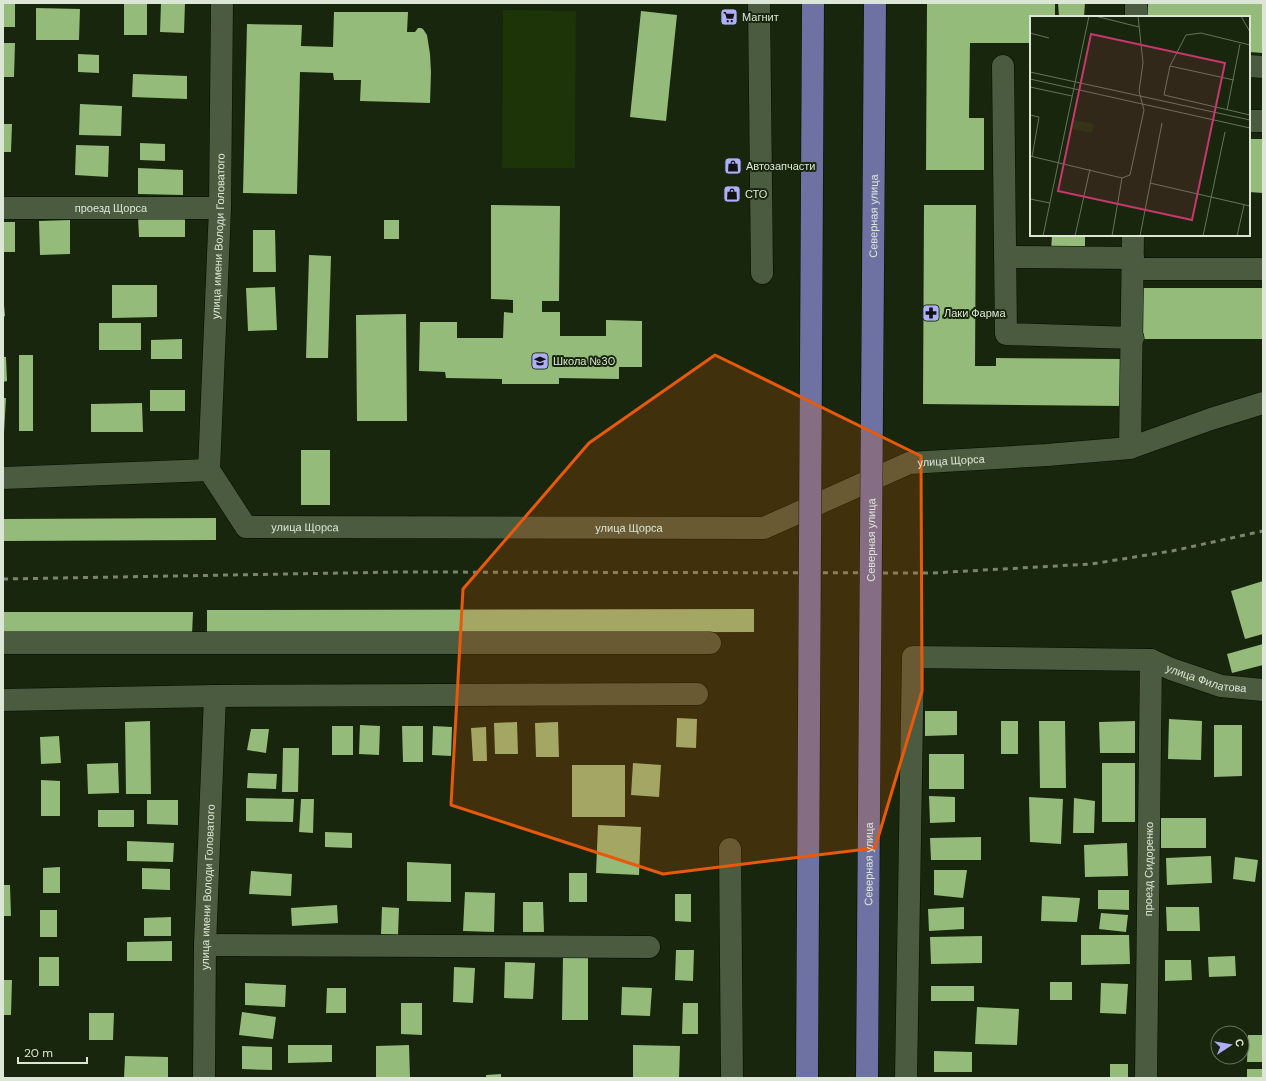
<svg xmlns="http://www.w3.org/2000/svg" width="1266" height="1081" font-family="'DM Sans',sans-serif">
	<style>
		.green { fill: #1c3408 }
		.building { fill: #94bb7a }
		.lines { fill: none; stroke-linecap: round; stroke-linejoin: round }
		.minor-casing { stroke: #030f00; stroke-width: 23 }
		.minor { stroke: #4a5b3f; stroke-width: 22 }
		.rail { stroke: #798570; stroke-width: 3; stroke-dasharray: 5 5; stroke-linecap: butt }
		.major-bridge-casing { stroke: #030f00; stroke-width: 23; stroke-linecap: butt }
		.major-bridge { stroke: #6d72a3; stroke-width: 22 }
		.marked { fill: #e8590c; fill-opacity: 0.2; stroke: #e8590c; stroke-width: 3; stroke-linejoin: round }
		.labels { text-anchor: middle; stroke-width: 4; stroke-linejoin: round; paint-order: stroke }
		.poi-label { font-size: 11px; fill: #dce6d6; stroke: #17260c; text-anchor: start }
		.street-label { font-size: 11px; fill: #dce6d6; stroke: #17260c }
		.inset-road { fill: none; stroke: #66735d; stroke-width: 1 }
		.view { fill: #c6376d; fill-opacity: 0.15; stroke: #c6376d; stroke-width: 2 }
		.inset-edge { fill: none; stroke: #dce6d6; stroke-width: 2 }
	</style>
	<rect width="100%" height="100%" fill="#17260c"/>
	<path class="green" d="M503,10L576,11L575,168H502Z"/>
	<path class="building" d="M3,3H15V27H3Z
		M124,3H147V35H124Z
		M161,3H185L184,33L160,32Z
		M927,3H1055V17H1031V43H970L969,118H984V170H926Z
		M1058,3H1085L1084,17H1059Z
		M1148,3L1263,4V53L1249,52V17H1147Z
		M36,8L80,9L79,40H36Z
		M641,11L677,15L666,121L630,117Z
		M334,12H408L407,32H415L418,28H421L423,29L427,35L430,54L431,72L430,103L360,101L361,80H334L333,73L300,72L297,194L243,193L247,24L302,25L301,46L333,47Z
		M3,43H15L14,77H3Z
		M78,54L99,55V73L78,72Z
		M133,74L187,76V99L132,97Z
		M80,104L122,106L121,136L79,135Z
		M3,124H12L11,152H3Z
		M1249,139H1263V193L1249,192Z
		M140,143L165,144V161L140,160Z
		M76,145L109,146L108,177L75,175Z
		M138,168L183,170V195L138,194Z
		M491,205L560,206L559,301H542V312H560V336H606V320L642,321V367H619V379L559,378V384H502V379L446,378L445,372L419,371L420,322H457V338H503L504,312L513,313V300L491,299Z
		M924,205H976L975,366H996V358L1123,359V406L923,404Z
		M138,216H185V237H139Z
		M70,220V254L40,255L39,221Z
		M384,220H399V239H384Z
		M3,222H15V252H3Z
		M253,230H275L276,272H253Z
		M1052,235H1085V252L1051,251Z
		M309,255L331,256L328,358H306Z
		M112,285H157V317L112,318Z
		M275,287L277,330L248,331L246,288Z
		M1139,288H1263V339H1139Z
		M3,305H4L5,316L3,317Z
		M406,314L407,421H357L356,315Z
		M99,323H141V350H99Z
		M182,339V359H151V340Z
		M19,355H33V431H19Z
		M3,357H6L7,381L3,382Z
		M150,390H185V411H150Z
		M3,398H6L4,433H3Z
		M142,403L143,432H91V404Z
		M301,450H330V505H301Z
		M216,518V540L3,541V519Z
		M1263,581V634L1245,639L1231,591Z
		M754,609V632L207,633V610Z
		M3,612H193L192,635H3Z
		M1263,644V665L1232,673L1227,654Z
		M925,711H957V735L925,736Z
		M677,718L697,719L696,748L676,747Z
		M1169,719L1202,721L1201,760L1168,759Z
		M150,721L151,794H126L125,722Z
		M1001,721H1018V754H1001Z
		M1039,721H1065L1066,788H1040Z
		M1135,721V753H1100L1099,722Z
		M517,722L518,754H495L494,723Z
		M558,722L559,757H536L535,723Z
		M360,725L380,726L379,755L359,754Z
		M1214,725H1242V776L1214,777Z
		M332,726H353V755H332Z
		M402,726H423V762H403Z
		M433,726L452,727L451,756L432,755Z
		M486,727L487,761H473L471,728Z
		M251,729H269L266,753L247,750Z
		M59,736L61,763L41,764L40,737Z
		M283,748H299L298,792H282Z
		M929,754H964V789H929Z
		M118,763L119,793L88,794L87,764Z
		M633,763L661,765L659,797L631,795Z
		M1102,763H1135V822H1102Z
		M572,765H625V817H572Z
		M248,773L277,774L276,789L247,788Z
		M41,780L60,781V816H41Z
		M929,796L955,797V822L930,823Z
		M1029,797L1063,799L1061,844L1030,842Z
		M246,798L294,799L293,822L246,821Z
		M1074,798L1095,801L1094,833H1073Z
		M301,799H314L313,833L299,832Z
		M147,800H178V825L147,824Z
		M98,810H134V827H98Z
		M1161,818H1206V848H1161Z
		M598,825L641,827L639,875L596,873Z
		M325,832L352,833V848L325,847Z
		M981,837V860H931L930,838Z
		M127,841L174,843L173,862L127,861Z
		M1127,843L1128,876L1085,877L1084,845Z
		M1211,856L1212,883L1167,885L1166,858Z
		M1235,857L1258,860L1255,882L1233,879Z
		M407,862L451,864V902L407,901Z
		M60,867V893H43V868Z
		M142,868L170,869V890L142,889Z
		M934,870H967L963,898L934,895Z
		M251,871L292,874L291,896L249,894Z
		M569,873H587V902H569Z
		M3,885H10L11,916H3Z
		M1098,890H1129V910L1098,909Z
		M465,892L495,893L494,932L463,931Z
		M675,894H691V922L675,921Z
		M1042,896L1080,898L1077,922L1041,921Z
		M523,902H543L544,932H523Z
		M337,905L338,923L292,926L291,908Z
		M382,907L399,908L398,935L381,934Z
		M964,907V929L929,931L928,909Z
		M1166,907H1199L1200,931H1167Z
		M40,910H57V937H40Z
		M1101,913L1128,915L1126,932L1099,929Z
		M171,917V936H144V918Z
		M1081,935H1129L1130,964L1081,965Z
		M982,936V963L931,964L930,937Z
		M172,941V961H127V942Z
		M676,950H694L693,981L675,980Z
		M563,956L588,957V1020H562Z
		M1235,956L1236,976L1209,977L1208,957Z
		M39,957H59V986H39Z
		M1165,960H1191L1192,980L1165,981Z
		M505,962L535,963L533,999L504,998Z
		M454,967L475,968L473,1003L453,1002Z
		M3,980H12L11,1015H3Z
		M1050,982H1072V1000H1050Z
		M245,983L286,985L285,1007L245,1005Z
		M1101,983L1128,984L1126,1014L1100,1013Z
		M931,986H974V1001H931Z
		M622,987L652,988L650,1016L621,1015Z
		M327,988H346V1013H326Z
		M401,1003H422V1035L401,1034Z
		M683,1003H698V1034H682Z
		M977,1007L1019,1009L1017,1045L975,1044Z
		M242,1012L276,1017L273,1039L239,1035Z
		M89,1013H114L113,1040H89Z
		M1248,1035H1263V1062H1247Z
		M288,1045H332V1062L288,1063Z
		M409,1045L410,1078H376V1046Z
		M633,1045L680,1046L679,1078H633Z
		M242,1046L272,1047V1070L242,1069Z
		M934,1051L972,1052V1072H934Z
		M125,1056L168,1057V1078H124Z
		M1110,1064H1128V1078H1110Z
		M1247,1069H1263V1078H1247Z
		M501,1074V1078H486V1075Z"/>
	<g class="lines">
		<g class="minor-casing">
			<g id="minor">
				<path d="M759,3L762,273"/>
				<path d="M1136,17V4"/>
				<path d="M1003,66L1006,334L1133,338"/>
				<path d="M1249,66L1263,67"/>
				<path d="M1249,121H1263"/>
				<path id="s1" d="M3,208H220"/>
				<path d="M1005,257L1133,258"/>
				<path d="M1133,269H1263"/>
				<path d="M1130,448L1133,235"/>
				<path id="s2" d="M209,470L246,527L764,528L909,463L1047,455L1130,448L1211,419L1263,403"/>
				<path id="s3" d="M209,470L220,208L222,3"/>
				<path d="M3,478L209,470"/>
				<path d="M3,643H710"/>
				<path d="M3,700L215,696L697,694"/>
				<path d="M730,849L732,1078"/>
				<path d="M205,945L649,947"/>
				<path id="s4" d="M204,1078L205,945L215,696"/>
				<path id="s5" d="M906,1078L913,657L1151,660L1171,669L1221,686L1263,690"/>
				<path id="s6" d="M1146,1078L1151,660"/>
			</g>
		</g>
		<use href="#minor" class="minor"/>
		<path class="rail" d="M3,579L399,572L932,573L1091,564L1172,551L1263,531"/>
		<g class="major-bridge-casing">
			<g id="major-bridge">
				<path d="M807,1078L813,3"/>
				<path id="s7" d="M867,1078L875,3"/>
			</g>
		</g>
		<use href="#major-bridge" class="major-bridge"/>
	</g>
	<path class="marked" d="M715,355L921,456L922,691L875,848L663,874L451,805L463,589L589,443Z"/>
	<defs>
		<g id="supermarket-square" transform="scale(0.9)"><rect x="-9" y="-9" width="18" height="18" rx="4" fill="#adaffb" stroke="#17260c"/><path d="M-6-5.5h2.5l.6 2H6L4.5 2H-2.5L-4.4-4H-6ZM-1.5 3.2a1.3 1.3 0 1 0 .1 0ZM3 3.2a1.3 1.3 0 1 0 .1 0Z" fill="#111"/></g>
		<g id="shop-square" transform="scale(0.9)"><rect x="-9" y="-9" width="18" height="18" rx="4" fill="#adaffb" stroke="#17260c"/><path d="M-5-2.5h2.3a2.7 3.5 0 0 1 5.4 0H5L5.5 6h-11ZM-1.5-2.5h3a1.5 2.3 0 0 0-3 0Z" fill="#111"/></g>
		<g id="pharmacy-square" transform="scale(0.9)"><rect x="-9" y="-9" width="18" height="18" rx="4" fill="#adaffb" stroke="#17260c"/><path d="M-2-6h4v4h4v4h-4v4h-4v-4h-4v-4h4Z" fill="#111"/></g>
		<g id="school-square" transform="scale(0.9)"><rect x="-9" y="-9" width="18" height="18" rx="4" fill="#adaffb" stroke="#17260c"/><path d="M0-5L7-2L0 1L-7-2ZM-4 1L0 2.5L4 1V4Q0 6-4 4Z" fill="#111"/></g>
	</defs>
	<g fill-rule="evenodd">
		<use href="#supermarket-square" x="729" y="17"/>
		<use href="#shop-square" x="733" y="166"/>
		<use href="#shop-square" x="732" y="194"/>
		<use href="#pharmacy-square" x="931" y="313"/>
		<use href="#school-square" x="540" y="361"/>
	</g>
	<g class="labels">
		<g class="poi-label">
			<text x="742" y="21">Магнит</text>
			<text x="746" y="170">Автозапчасти</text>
			<text x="745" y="198">СТО</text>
			<text x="944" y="317">Лаки Фарма</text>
			<text x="553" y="365">Школа №30</text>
		</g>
		<g class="street-label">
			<text dy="4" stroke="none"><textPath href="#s1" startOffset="108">проезд Щорса</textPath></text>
			<text dy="4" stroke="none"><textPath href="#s7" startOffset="862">Северная улица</textPath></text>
			<text dy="4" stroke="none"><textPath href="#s3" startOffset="234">улица имени Володи Головатого</textPath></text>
			<text dy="4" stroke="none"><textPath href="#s2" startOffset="787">улица Щорса</textPath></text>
			<text dy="4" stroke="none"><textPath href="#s2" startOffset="127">улица Щорса</textPath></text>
			<text dy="4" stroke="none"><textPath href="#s2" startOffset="451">улица Щорса</textPath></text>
			<text dy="4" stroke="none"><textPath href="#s7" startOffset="538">Северная улица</textPath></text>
			<text dy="4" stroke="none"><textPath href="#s5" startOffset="718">улица Филатова</textPath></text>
			<text dy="4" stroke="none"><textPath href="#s7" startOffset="214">Северная улица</textPath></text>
			<text dy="4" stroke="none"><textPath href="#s6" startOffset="209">проезд Сидоренко</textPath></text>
			<text dy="4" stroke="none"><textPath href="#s4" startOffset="191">улица имени Володи Головатого</textPath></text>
		</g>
	</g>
	<g transform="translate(1030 16)">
		<rect width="220" height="220" fill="#17260c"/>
		<path d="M44,104L64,108L62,117L42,113Z" fill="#1c3408"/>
		<path class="inset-road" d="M65,0L109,11M211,0L220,16M0,17L19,22M220,29L171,17L156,19L140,50L134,79L220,99M140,50L204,64M0,56L220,104M0,63L220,112M0,71L42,80M197,94L210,28M0,99L9,101L2,141M0,140L92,162M92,162L100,159L114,94L109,75L113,47L108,0M120,167L220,190M0,183L20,187M13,220L59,0M45,220L60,153M82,220L92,162M110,220L132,107M173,220L195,116M207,220L214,189"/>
		<path class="view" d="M61,18L195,47L162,204L28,175Z"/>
		<rect width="220" height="220" class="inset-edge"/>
	</g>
	<rect width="1266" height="1081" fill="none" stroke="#dce6d6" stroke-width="8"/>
	<g transform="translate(1230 1045) rotate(78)"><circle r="19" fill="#17260c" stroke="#66735d"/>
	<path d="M0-3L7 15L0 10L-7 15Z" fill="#adaffb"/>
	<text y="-6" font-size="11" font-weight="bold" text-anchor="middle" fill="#dce6d6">С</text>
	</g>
	<path d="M18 1057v6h69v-6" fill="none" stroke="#dce6d6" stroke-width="2"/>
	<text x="24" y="1057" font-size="12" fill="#dce6d6" stroke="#17260c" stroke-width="3" paint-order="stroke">20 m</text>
</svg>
